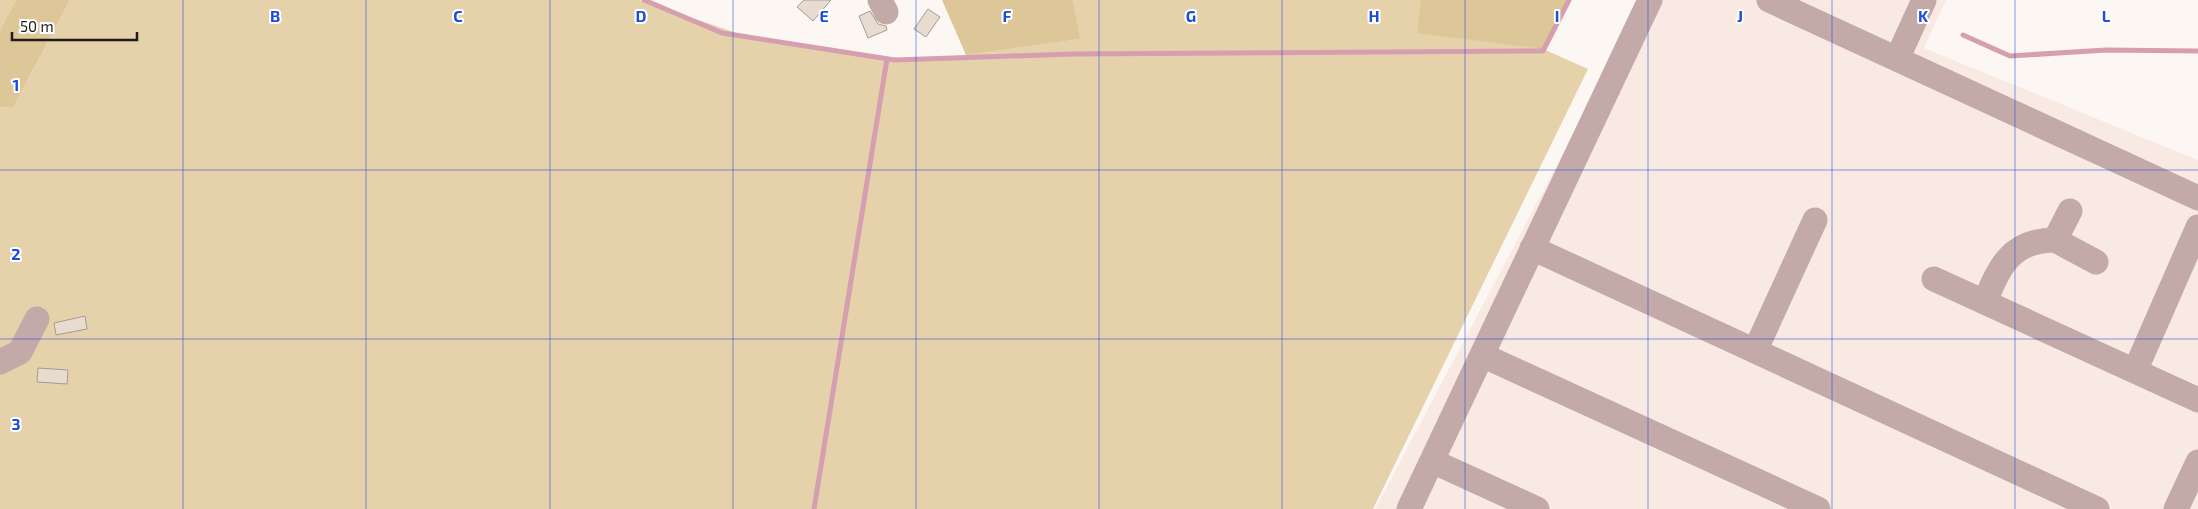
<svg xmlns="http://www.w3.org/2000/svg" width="2198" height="509" font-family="'Exo 2',sans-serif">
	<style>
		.built { fill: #f8e9e3 }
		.green { fill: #e5d2ab }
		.forest { fill: #ddc798 }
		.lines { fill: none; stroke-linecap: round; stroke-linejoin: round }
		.stream { stroke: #d59faf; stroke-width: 5 }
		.building { fill: #e8dcd1; stroke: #a69b91 }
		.minor { stroke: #c3a9a8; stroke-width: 25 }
		.grid { fill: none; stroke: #1d4ed8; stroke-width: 1; stroke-opacity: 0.55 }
		.grid-label { font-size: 16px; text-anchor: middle; font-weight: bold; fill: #1d4ed8; stroke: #fff; stroke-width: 4; stroke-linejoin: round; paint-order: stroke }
	</style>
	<rect width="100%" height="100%" fill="#fdf7f4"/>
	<path class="built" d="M1644,0H1946L1924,48L2198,160V509H1375Z"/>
	<path class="green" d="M0,0H16L0,30Z
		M70,0H639L743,35L842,54L930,60L1079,39L1073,0H1568L1543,49L1588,69L1373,509H0V107L13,108Z"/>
	<path class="forest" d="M16,0H70L13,108L0,107V30Z
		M942,0H1073L1080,39L966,55Z
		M1421,0H1568L1543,49L1417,33Z"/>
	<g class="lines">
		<path class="stream" d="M644,0L722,33L895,60L1072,54L1543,51L1569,0
			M1963,35L2010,56L2106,50L2198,51
			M814,509L887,59"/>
	</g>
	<path class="building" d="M804,0H831L813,21L797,7Z
		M928,9L940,17L926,37L914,29Z
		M870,11L878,24L886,26L887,30L868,38L859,16Z
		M85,316L87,329L56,335L54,323Z
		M38,368L68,370L67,384L37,382Z"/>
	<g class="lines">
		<path class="minor" d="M880,0L886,12
			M1769,0L2198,198
			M1897,59L1924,0
			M2055,240L2096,262
			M1532,248L2097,509
			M1934,279L2198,400
			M1985,302C1999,267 2011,240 2055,240L2070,211
			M1755,351L1815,220
			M1482,355L1818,509
			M0,362L20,352L37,319
			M2135,371L2198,227
			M1432,461L1537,509
			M1409,509L1650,0
			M2176,509L2198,462"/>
	</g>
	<path class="grid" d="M183,0V509M366,0V509M550,0V509M733,0V509M916,0V509M1099,0V509M1282,0V509M1465,0V509M1648,0V509M1832,0V509M2015,0V509M0,170H2198M0,339H2198"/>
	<g class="grid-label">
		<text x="275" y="22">B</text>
		<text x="458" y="22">C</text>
		<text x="641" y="22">D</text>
		<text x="824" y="22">E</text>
		<text x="1007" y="22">F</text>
		<text x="1191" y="22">G</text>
		<text x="1374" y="22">H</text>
		<text x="1557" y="22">I</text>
		<text x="1740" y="22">J</text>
		<text x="1923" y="22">K</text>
		<text x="2106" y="22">L</text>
		<text x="16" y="91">1</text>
		<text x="16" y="260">2</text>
		<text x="16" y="430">3</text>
	</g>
	<path d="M12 32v8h125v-8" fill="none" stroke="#201a18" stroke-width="2.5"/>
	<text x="20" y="32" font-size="15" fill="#201a18" stroke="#ffffff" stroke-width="4" paint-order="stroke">50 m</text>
</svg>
